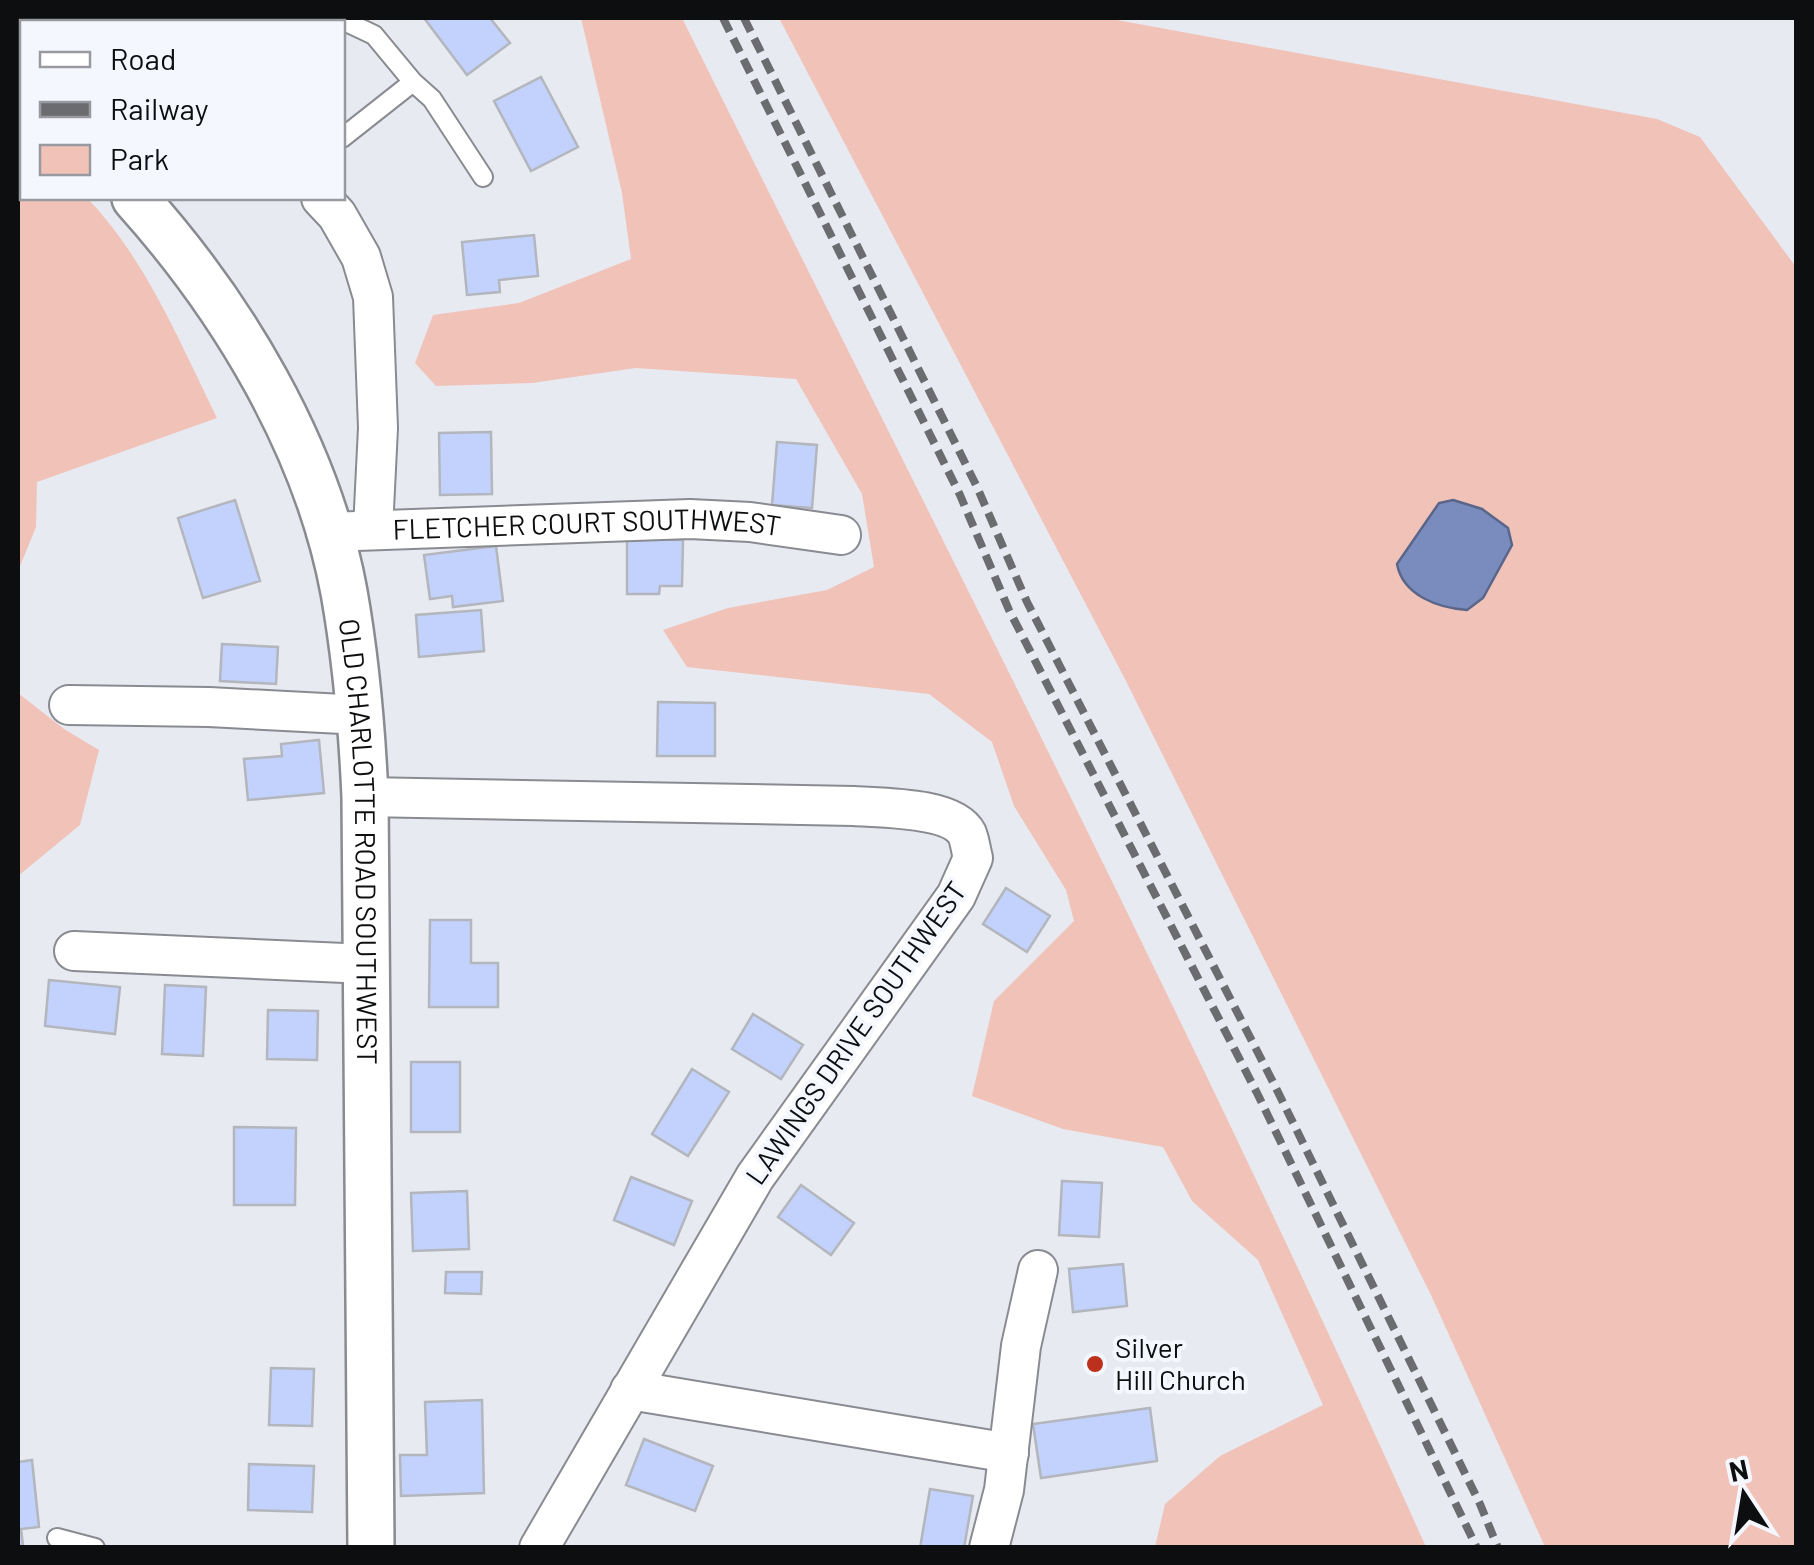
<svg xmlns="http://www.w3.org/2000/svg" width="1814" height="1565" font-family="Barlow,sans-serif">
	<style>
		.green { fill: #f1c2b8 }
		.water { fill: #7a8cbe; stroke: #59668a; stroke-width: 2.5 }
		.building { fill: #c2d2fd; stroke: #b3b6bc; stroke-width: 2.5 }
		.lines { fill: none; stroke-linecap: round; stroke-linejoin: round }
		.service-casing { stroke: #898b91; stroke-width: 22 }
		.minor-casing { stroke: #898b91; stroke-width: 42 }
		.tertiary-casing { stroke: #898b91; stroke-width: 50 }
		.service { stroke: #fff; stroke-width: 18 }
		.minor { stroke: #fff; stroke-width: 38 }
		.tertiary { stroke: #fff; stroke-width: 45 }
		.rail { stroke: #6a6c70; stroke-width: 8; stroke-dasharray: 15 8; stroke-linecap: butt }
		.poi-dot { fill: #bc301d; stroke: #f4f7fe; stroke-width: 4 }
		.labels { text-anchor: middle; stroke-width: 8; stroke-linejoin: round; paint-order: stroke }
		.street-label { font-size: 28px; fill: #0d0e10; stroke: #f4f7fe }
		.poi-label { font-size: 28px; fill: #0d0e10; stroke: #f4f7fe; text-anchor: start }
	</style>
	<rect width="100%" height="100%" fill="#e7eaf1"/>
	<path class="green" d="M581,18H682C934,525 1194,1030 1426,1547H1155L1165,1504L1220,1456L1323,1405L1258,1260L1192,1201L1163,1147L1063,1129L972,1096L994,1001L1074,921L1066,890L1014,806L992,742L929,694L687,667L663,630L728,608L827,590L874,567L862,494L796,379L636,368L532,383L436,386L415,363L433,315L519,303L631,259L622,193Z
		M779,18H1106L1657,119L1700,137L1796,267V1547H1545L1431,1295L1125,679Z
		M18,126L22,131V198H87C146,259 180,343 217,418L37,482L36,527L18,571Z
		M18,693L64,729L99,750L80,825L18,876Z"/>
	<path class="water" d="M1453,500L1482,509L1508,528L1512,545L1483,598L1467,610C1439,608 1403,596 1397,564L1439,503Z"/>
	<path class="building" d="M166,18H260L259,22H165Z
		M424,18H490L510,43L467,75Z
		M541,77L578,147L531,171L494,101Z
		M534,235L538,276L499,280L500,292L467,295L462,242Z
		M491,432L492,494L440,495L439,433Z
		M777,442L817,445L812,508L772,505Z
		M235,500L260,581L203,598L178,518Z
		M627,539L683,540L682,586H660L659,594H627Z
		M496,546L503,601L453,607L452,596L430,599L424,555Z
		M481,610L484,651L419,657L416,615Z
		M222,644L278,647L276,684L220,681Z
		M658,702L715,703V756H657Z
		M319,740L324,793L248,800L244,759L282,756L281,744Z
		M1006,888L1050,916L1027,952L983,924Z
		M430,920H471V963H498V1007H429Z
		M49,980L120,987L115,1034L45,1026Z
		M165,985L206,987L203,1056L162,1054Z
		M268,1010L318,1011L317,1060L267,1059Z
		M753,1014L803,1045L781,1079L732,1049Z
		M411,1062H460V1132H411Z
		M692,1069L729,1092L688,1156L652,1134Z
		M234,1127L296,1128L295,1205H234Z
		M631,1177L692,1201L674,1245L614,1220Z
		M1062,1181L1102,1183L1099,1237L1059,1235Z
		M801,1185L854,1223L831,1255L778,1217Z
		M467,1191L469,1249L413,1251L411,1193Z
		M1123,1264L1127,1306L1073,1312L1069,1269Z
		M446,1272H482L481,1294L445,1293Z
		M271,1368L314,1369L312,1426L269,1425Z
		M482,1400L484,1493L401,1496L400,1455H427L425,1402Z
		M1150,1408L1157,1461L1041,1478L1033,1424Z
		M644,1439L713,1466L695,1511L626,1485Z
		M32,1460L39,1527L21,1529L23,1546H18V1462Z
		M249,1464L314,1466L312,1512L248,1510Z
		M930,1489L973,1496L964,1548H920Z"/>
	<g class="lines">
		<g class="service-casing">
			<path id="service" d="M338,18L374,35L413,82L342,138
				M272,22L273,18
				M413,82L432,99L483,177
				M57,1538L95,1548"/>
		</g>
		<g class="minor-casing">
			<g id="minor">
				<path d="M321,198L337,215L361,257L373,297L378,428L373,529"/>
				<path id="s1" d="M329,532L690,519L750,522L841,535"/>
				<path d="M69,705L209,707L362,715"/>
				<path d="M365,797L854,806C882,808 953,807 967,834C970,841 971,851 973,858L956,896L755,1177L539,1548"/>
				<path d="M74,951L367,964"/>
				<path d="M630,1390L1009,1453"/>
				<path d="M989,1548L1004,1490L1021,1346L1038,1270"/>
			</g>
		</g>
		<g class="tertiary-casing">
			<g id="tertiary">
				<path d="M18,96L22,100"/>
				<path id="s2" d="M135,198C232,306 317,446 344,592C356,660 362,728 365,797L371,1548"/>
			</g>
		</g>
		<use href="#service" class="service"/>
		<use href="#minor" class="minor"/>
		<use href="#tertiary" class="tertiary"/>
		<path class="rail" d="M723,18L960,495L1009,610L1258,1095L1477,1548
			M744,18L977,487L1027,602L1275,1086L1480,1504L1498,1548"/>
	</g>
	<circle class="poi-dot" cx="1095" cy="1364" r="10"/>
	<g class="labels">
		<g class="street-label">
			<text dy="10" stroke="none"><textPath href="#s1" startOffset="258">FLETCHER COURT SOUTHWEST</textPath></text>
			<text dy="10" stroke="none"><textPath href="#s2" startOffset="702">OLD CHARLOTTE ROAD SOUTHWEST</textPath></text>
			<text transform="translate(856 1033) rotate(-55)" y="10">LAWINGS DRIVE SOUTHWEST</text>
		</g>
		<g class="poi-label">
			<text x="1115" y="1358">Silver<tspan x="1115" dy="32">Hill Church</tspan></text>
		</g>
	</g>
	<rect width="1814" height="1565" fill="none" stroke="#0d0e10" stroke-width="40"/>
	<rect x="20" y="20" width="325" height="180" fill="#f4f7fe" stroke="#989a9f" stroke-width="2.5"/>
	<rect x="40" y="52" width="50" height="15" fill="#ffffff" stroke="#989a9f" stroke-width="2.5"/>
	<text x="110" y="70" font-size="30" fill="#0d0e10">Road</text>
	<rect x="40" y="102" width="50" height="15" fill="#6a6c70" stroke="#989a9f" stroke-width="2.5"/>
	<text x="110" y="120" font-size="30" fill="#0d0e10">Railway</text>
	<rect x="40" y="145" width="50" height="30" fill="#f1c2b8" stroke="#989a9f" stroke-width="2.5"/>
	<text x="110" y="170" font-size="30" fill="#0d0e10">Park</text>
	<g transform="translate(1744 1495) rotate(348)" stroke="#f4f7fe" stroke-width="8" paint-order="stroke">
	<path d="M0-8L18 38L0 25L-18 38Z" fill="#0d0e10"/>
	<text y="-15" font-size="28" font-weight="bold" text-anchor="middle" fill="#0d0e10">N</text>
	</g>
</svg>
